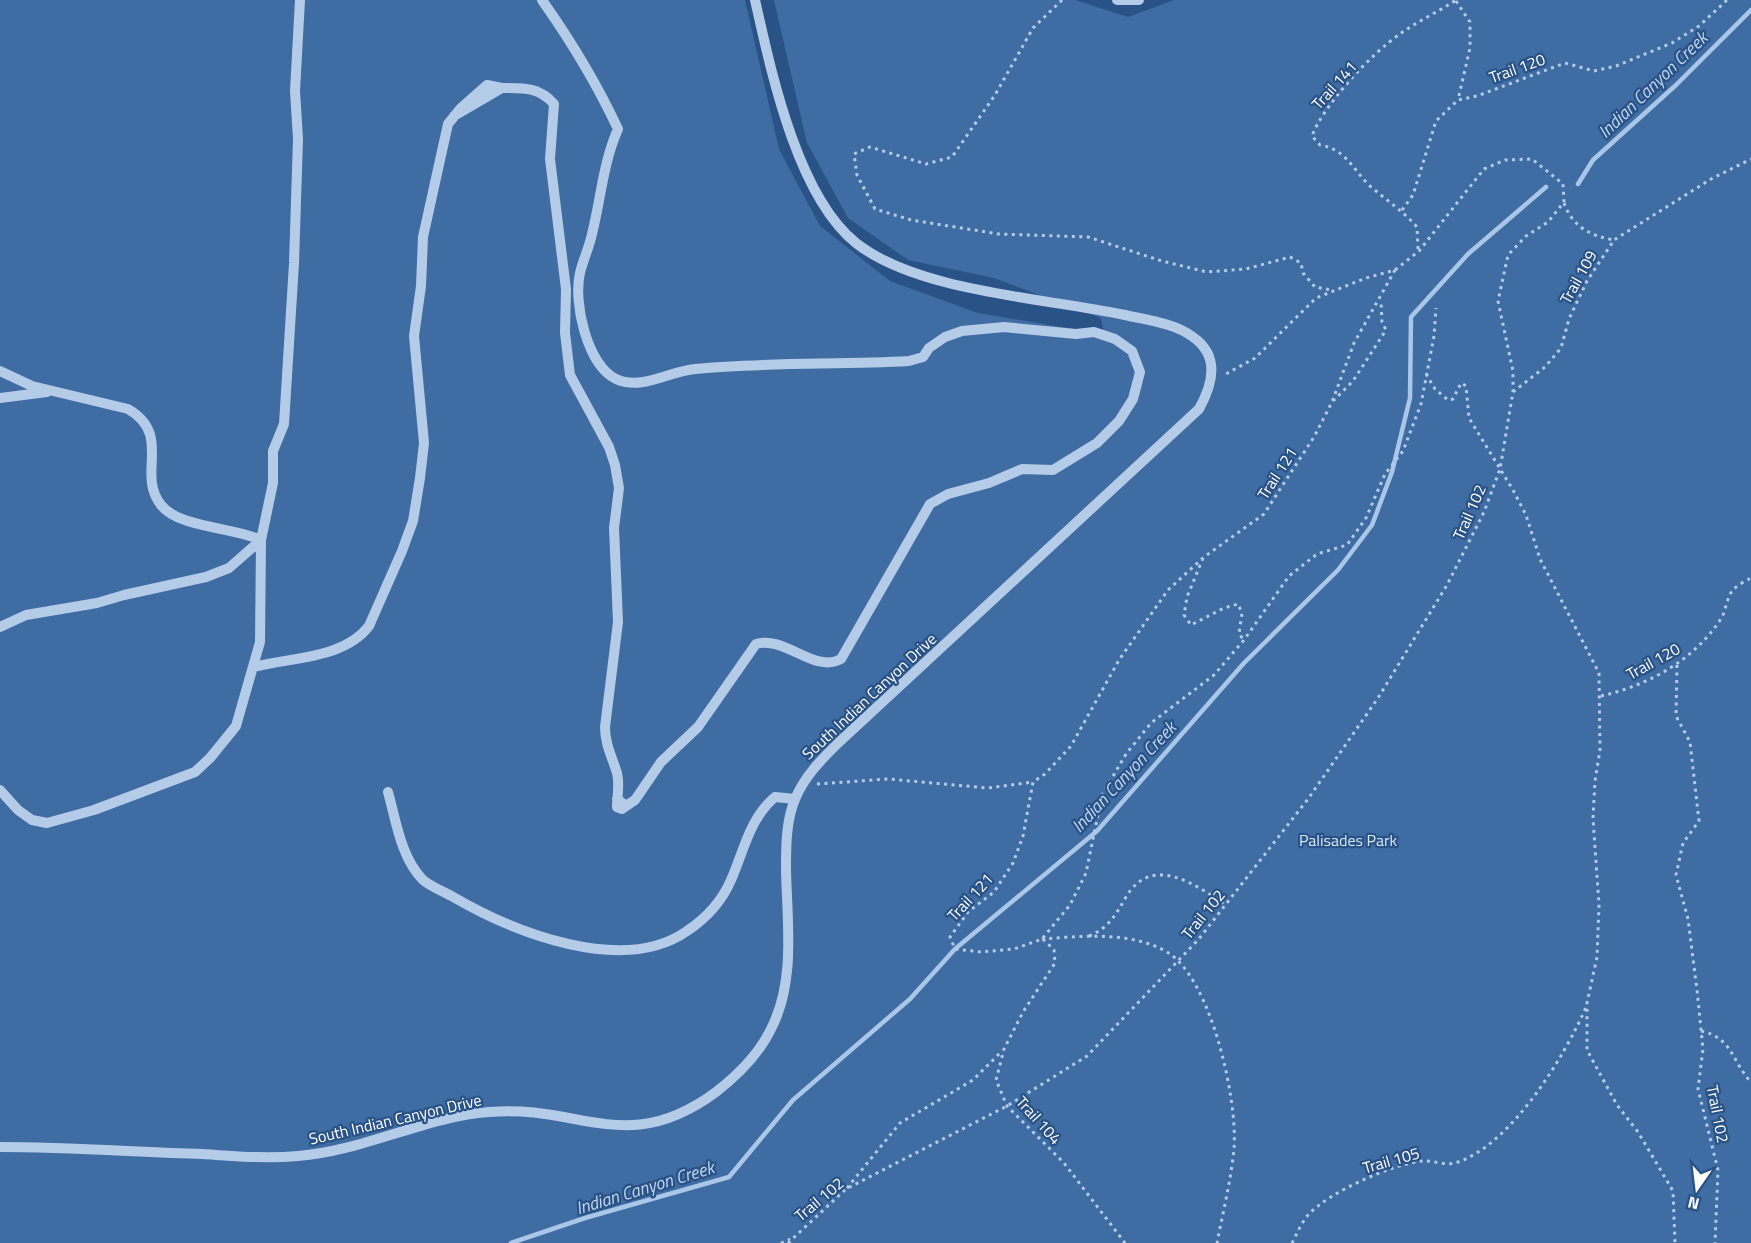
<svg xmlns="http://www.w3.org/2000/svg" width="1751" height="1243" font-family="'Titillium Web',sans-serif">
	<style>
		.green { fill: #3e6ca3 }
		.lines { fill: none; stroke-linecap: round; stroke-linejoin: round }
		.stream { stroke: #aac7e8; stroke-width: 4.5 }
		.path { stroke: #b5cce8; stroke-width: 3; stroke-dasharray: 3 4.5; stroke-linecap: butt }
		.minor { stroke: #b5cce8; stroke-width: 10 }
		.labels { text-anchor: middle; stroke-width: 4.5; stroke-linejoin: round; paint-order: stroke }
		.street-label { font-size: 16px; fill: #fff; stroke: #295287 }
		.park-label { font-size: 16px; fill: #d8e6f6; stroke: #295287 }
		.water-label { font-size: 18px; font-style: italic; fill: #c1d6ef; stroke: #295287 }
	</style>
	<rect width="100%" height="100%" fill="#295287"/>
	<path class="green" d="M0,0H745L779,149L820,226L890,281L978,313L1104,334L1101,318L994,278L908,260L848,218L807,143L774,0H1075L1128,17L1174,0H1751V1243H0Z"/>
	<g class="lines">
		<path class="stream" d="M1578,184L1593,160L1676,85L1751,10
			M511,1243L585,1218L729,1177L793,1100L910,999L955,949L1097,831L1244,663L1338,570L1372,525L1392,472L1410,398L1411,317L1468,254L1546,187"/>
		<path class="path" d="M1062,0L1033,28L995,95L952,157L926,164L870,147L854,154L857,175L875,209L911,220L999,234L1088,237L1162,261L1207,272L1246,269L1290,257L1301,263L1303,273L1315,287L1331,290
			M1456,1L1470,22V48L1458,100
			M1564,203C1572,226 1590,236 1614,240
			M1402,210L1413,195L1436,121L1458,100L1477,96L1565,63L1594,71L1616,66L1672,43L1699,26L1727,0
			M1418,249L1417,227C1403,211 1386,200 1370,186C1353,170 1346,149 1320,145L1312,136C1324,104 1372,53 1400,34C1418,21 1438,12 1456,0
			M1395,270L1354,343L1332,402L1314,437L1264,514L1204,557L1168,590L1119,660L1071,746L1045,774L1033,782L1023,836L1013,863L994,892L968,912L950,937L955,949L981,952L1014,949L1042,939L1070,905L1086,873L1102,795L1126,754L1151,723L1214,675L1244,640L1289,576L1317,554L1347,545L1366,518L1385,474L1403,451L1421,404L1434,336L1436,308
			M1426,374L1435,389L1448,400L1453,399L1461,383L1466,386L1469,418L1513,490L1526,515L1540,559L1599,673L1600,750L1595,781L1593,818L1599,905L1597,957L1587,1003V1050L1617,1105L1638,1132L1673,1191L1675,1243
			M1513,392L1545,367L1561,348L1569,319L1587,281L1614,240L1711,179L1751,159
			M1333,401L1353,381L1386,330L1382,322L1381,301
			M1203,558L1187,597L1184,615L1191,625L1224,608L1238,604L1242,613L1239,634L1244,640
			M1677,665L1676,716L1690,742L1699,821L1683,843L1676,875L1688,919L1697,990L1703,1049L1698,1089L1718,1170L1715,1243
			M1601,696C1649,685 1695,660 1722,617C1726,609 1727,598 1732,591C1736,586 1745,581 1751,578
			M817,784L888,779L988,788L1033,782
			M1089,936C1109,928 1116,914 1126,897C1152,853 1196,885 1226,905
			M1042,939C1082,936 1131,931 1167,952C1211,978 1238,1100 1234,1149C1231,1180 1223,1212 1217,1243
			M1043,939L1054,950L1055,963L1023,1012L1004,1049L996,1080L1007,1106L1064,1163L1125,1243
			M1701,1031C1733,1038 1732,1062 1751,1082
			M847,1188L900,1123L973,1080L1002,1051
			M781,1243L790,1239
			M788,1243L846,1189L1007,1106L1087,1056L1198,940L1308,799L1378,698L1447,585L1484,512L1500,469L1513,392V371L1498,301L1508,255L1526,236L1548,222L1564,202L1563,184L1532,159L1505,160L1484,169L1419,251L1395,270L1366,278L1316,298L1255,358L1224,375
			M1292,1243C1297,1234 1301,1223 1308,1215C1329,1192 1392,1164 1423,1161C1433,1160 1445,1166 1455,1163C1511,1146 1565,1056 1587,1005"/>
		<path class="minor" d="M542,0C571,41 596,82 618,129C603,163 601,198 592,234C589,248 583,260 580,273C573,302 587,365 616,379C642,391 669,371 695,369C766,362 838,365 909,361L923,357L929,348L945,337L962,331L1004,327L1076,334L1094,332L1115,339L1132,351L1140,372L1133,399L1119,421L1097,443L1053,470L1022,469L989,483L948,494L930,504L841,659C814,674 785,635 756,644L698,727L661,762L635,800L626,806
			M1117,0H1139
			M502,88C524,88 539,87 554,104L550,159L566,289L565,333L570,375L609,447L615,465L619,488L614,528L618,622L605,727C605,744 612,757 617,773C620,784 617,796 617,807L622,809L626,806L617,799
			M0,371L32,386L128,409C173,435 136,474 161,505C179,528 234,527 261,540L260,642L236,726L210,758L195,772L94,810L47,823L32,820L18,810L0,790
			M0,398L47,392
			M0,627L26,615L97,603L124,595L206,577L229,568L261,540L273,483V451L284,424L294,263L298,139L295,91L300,0
			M254,667C291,657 344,659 369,626L402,551L413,521L420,478L424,443L414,336L421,286L423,237L444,142L448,124L461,108L487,85L502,88L454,116
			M388,792C396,821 401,858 423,880C431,887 445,892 455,898C514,932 623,976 687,931C705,919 722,901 731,880C744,851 749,819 775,797L795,799
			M0,1147C68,1147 135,1152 202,1154C234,1156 266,1159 298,1156C364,1151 423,1117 489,1112C580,1104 627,1158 716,1092C738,1075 759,1054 771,1029C796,981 787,921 786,869C786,845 786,819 796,797C805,776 821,760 837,744L1199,409C1213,384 1220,356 1193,337C1174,323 1147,320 1125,315C1046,298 918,292 856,243C797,196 771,71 755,0"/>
	</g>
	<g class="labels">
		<g class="street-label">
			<text transform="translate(1517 68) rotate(-20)" y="6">Trail 120</text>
			<text transform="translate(1334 85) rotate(-48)" y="6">Trail 141</text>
			<text transform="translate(1578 277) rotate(-61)" y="6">Trail 109</text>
			<text transform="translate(1277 473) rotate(-57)" y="6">Trail 121</text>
			<text transform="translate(1469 512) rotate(-66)" y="6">Trail 102</text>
			<text transform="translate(1653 661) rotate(-29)" y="6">Trail 120</text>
			<text transform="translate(869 696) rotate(-43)" y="6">South Indian Canyon Drive</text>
			<text transform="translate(970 897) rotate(-47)" y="6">Trail 121</text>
			<text transform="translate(1203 914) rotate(-51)" y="6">Trail 102</text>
			<text transform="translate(1718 1114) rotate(79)" y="6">Trail 102</text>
			<text transform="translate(395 1119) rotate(-13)" y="6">South Indian Canyon Drive</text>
			<text transform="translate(1039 1120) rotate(48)" y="6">Trail 104</text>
			<text transform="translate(1391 1160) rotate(-16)" y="6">Trail 105</text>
			<text transform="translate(819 1199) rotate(-40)" y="6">Trail 102</text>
		</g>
		<g class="park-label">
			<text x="1348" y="846">Palisades Park</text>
		</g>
		<g class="water-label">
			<text transform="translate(1653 85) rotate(-44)" y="6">Indian Canyon Creek</text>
			<text transform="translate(1124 777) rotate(-47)" y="6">Indian Canyon Creek</text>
			<text transform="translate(645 1188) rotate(-17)" y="6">Indian Canyon Creek</text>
		</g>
	</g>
	<g transform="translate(1697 1189) rotate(194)" stroke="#295287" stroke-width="4.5" paint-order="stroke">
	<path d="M0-4.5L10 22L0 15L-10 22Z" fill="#ffffff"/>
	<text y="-9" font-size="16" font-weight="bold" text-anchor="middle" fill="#ffffff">N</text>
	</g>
</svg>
